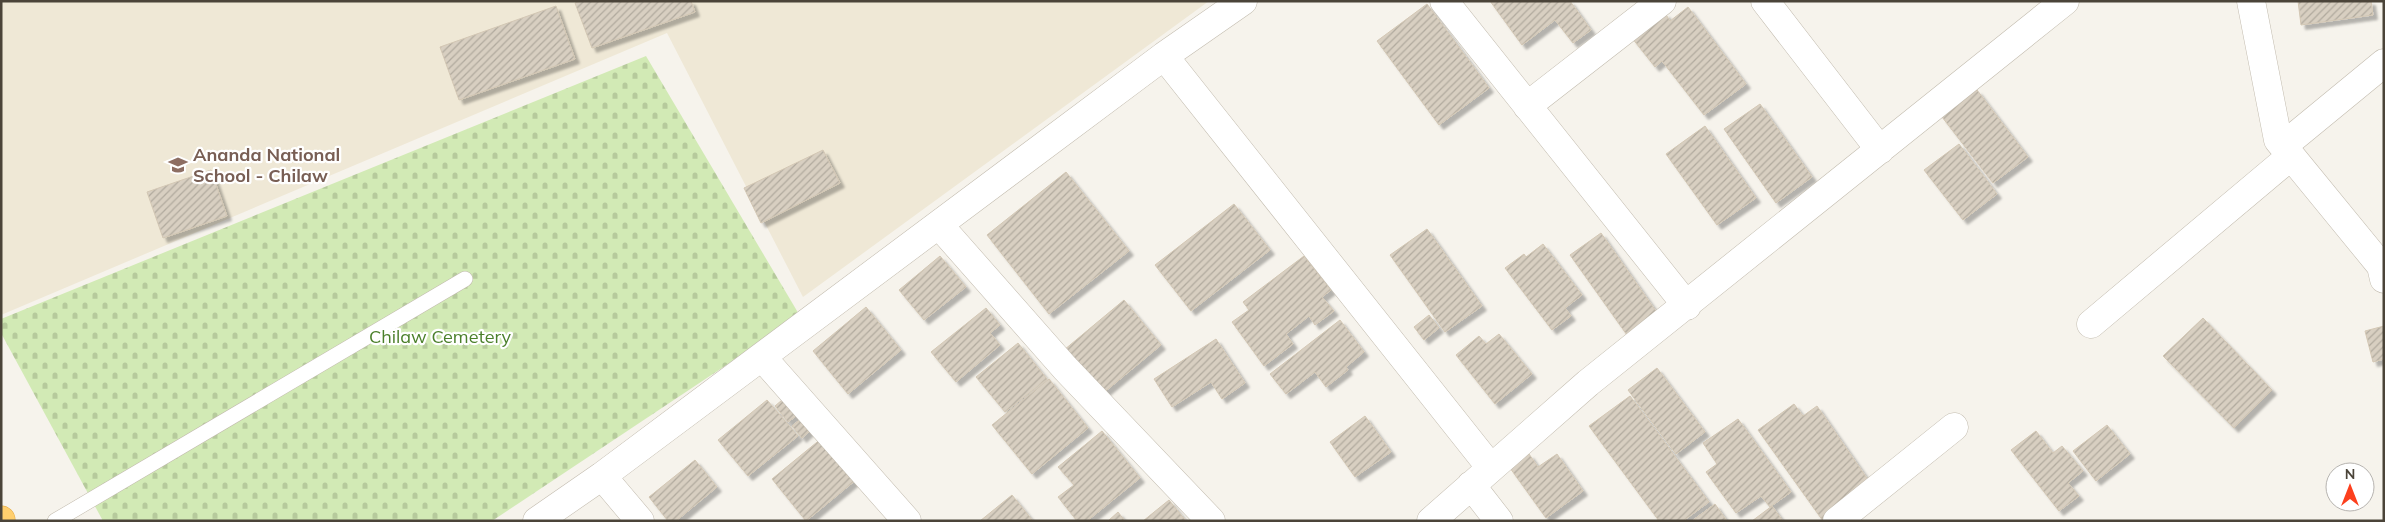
<svg xmlns="http://www.w3.org/2000/svg" width="2385" height="522" font-family="Mulish,sans-serif">
	<style>
		.education { fill: #efe8d6 }
		.cemetery { fill: url(#cemetery-stones) }
		.building { fill: url(#building-hatch); stroke: #d3c7b4; filter: url(#shadow) }
		.lines { fill: none; stroke-linecap: round; stroke-linejoin: round }
		.lane-casing { stroke: #c2bbae; stroke-width: 16 }
		.street-casing { stroke: #c2bbae; stroke-width: 29 }
		.highway-casing { stroke: #e0a43c; stroke-width: 29 }
		.lane { stroke: #fff; stroke-width: 15 }
		.street { stroke: #fff; stroke-width: 28 }
		.highway { stroke: #ffcf6e; stroke-width: 28 }
		.labels { text-anchor: middle; stroke-width: 4.5; stroke-linejoin: round; paint-order: stroke }
		.education-label { font-size: 18px; font-weight: bold; fill: #785e54; stroke: #fff; text-anchor: start }
		.park-label { font-size: 18px; fill: #4a7f2a; stroke: #fff }
	</style>
	<defs>
		<pattern id="cemetery-stones" width="16" height="16" patternUnits="userSpaceOnUse" patternTransform="scale(1.25)"><rect width="16" height="16" fill="#d2eab5"/><path d="M2 7V4a2 2 0 0 1 4 0v3zM10 15v-3a2 2 0 0 1 4 0v3z" fill="#b6ca9c"/></pattern>
		<pattern id="building-hatch" width="6" height="6" patternUnits="userSpaceOnUse" patternTransform="scale(1.25)"><rect width="6" height="6" fill="#d8cfc1"/><path d="M-1 1l2-2M0 6l6-6M5 7l2-2" fill="none" stroke="#b1aa9e"/></pattern>
		<filter id="shadow"><feDropShadow dx="4.5" dy="4.5" stdDeviation="1" flood-color="#0004"/></filter>
	</defs>
	<rect width="100%" height="100%" fill="#f6f3ec"/>
	<path class="education" d="M1,1H1209L803,297L667,33L1,315Z"/>
	<path class="cemetery" d="M646,56L800,316L492,521H103L1,333V319Z"/>
	<path class="building" d="M580,1H691L695,12L592,48L575,3Z
		M1490,1H1570L1591,30L1573,43L1555,20L1522,45Z
		M2298,1H2371L2373,15L2301,25Z
		M1427,4L1489,88L1439,125L1377,41Z
		M556,6L575,59L459,100L440,47Z
		M1688,7L1746,84L1704,115L1662,61L1655,67L1632,38L1665,13L1670,21Z
		M1977,90L2028,157L1993,183L1942,117Z
		M1760,104L1812,177L1776,203L1724,129Z
		M1705,126L1756,198L1717,225L1666,154Z
		M1959,144L1997,194L1963,220L1924,170Z
		M823,150L840,183L761,223L744,188Z
		M211,170L227,216L163,238L147,192Z
		M1066,172L1129,251L1049,314L987,235Z
		M1234,204L1270,250L1191,311L1155,265Z
		M1427,229L1482,306L1445,332L1390,255Z
		M1601,233L1658,314L1627,335L1570,255Z
		M1543,244L1582,295L1565,308L1571,316L1552,330L1505,268L1524,254L1526,257Z
		M940,256L966,287L924,320L899,290Z
		M1304,256L1331,290L1322,297L1334,311L1315,325L1309,316L1286,334L1293,344L1264,366L1232,322L1249,310L1243,302Z
		M1124,300L1161,345L1102,394L1064,350Z
		M866,307L901,350L848,394L813,351Z
		M986,308L1000,325L990,333L1000,345L956,382L931,352Z
		M1429,315L1439,328L1424,340L1414,327Z
		M2203,318L2272,390L2234,428L2163,356Z
		M1340,320L1364,352L1346,367L1348,370L1326,387L1315,372L1286,394L1270,374Z
		M2384,326V359L2373,362L2365,331Z
		M1499,334L1532,374L1495,404L1456,355L1479,336L1486,344Z
		M1216,339L1245,383L1222,399L1211,382L1172,407L1154,379Z
		M1018,343L1047,379L1005,412L976,377Z
		M1657,368L1705,432L1676,454L1628,390Z
		M1049,379L1088,428L1032,474L992,425Z
		M789,394L803,411L788,422L775,406Z
		M1630,396L1709,502L1683,521H1659L1589,426Z
		M767,400L798,436L748,476L718,440Z
		M1794,404L1803,416L1817,406L1873,487L1825,521H1823L1758,430Z
		M806,415L815,426L802,438L792,426Z
		M1365,416L1391,452L1355,477L1330,442Z
		M1738,419L1791,492L1770,507L1761,496L1736,513L1706,472L1717,464L1703,443Z
		M2107,425L2130,454L2096,481L2073,451Z
		M1102,431L1140,478L1087,521H1077L1058,497L1074,485L1058,467Z
		M2036,431L2053,453L2062,446L2083,471L2068,483L2079,496L2059,511L2011,450Z
		M822,438L857,479L806,521L772,479Z
		M1529,454L1538,467L1557,454L1583,491L1546,518L1510,468Z
		M695,460L717,487L676,521H668L649,497Z
		M1012,495L1033,521H980Z
		M1169,500L1186,521H1143Z
		M1715,504L1727,521H1692Z
		M1772,506L1783,521H1752Z
		M1118,512L1125,521H1108Z"/>
	<g class="lines">
		<g class="lane-casing">
			<path id="lane" d="M55,521L465,279"/>
		</g>
		<g class="street-casing">
			<path id="street" d="M1444,1L1687,306
				M1765,1L1880,150
				M2251,1L2278,140L2381,266L2384,279
				M1164,56L1491,468
				M1527,106L1662,1
				M2283,146L2384,63
				M939,225L1065,368L1211,521
				M2091,324L2291,156
				M762,357L907,521
				M602,476L640,521
				M1471,485L1499,521
				M537,521L602,476L1164,56L1243,1
				M1431,521L1588,383L2065,1
				M1837,521L1954,427"/>
		</g>
		<g class="highway-casing">
			<path id="highway" d="M1,520V521"/>
		</g>
		<use href="#lane" class="lane"/>
		<use href="#street" class="street"/>
		<use href="#highway" class="highway"/>
	</g>
	<defs>
		<g id="school-bare" transform="scale(1.5)"><path d="M0-5L7-2L0 1L-7-2ZM-4 1L0 2.5L4 1V4Q0 6-4 4Z" fill="#8d6e63" stroke="#fff" stroke-width="2.5" paint-order="stroke"/></g>
	</defs>
	<g fill-rule="evenodd">
		<use href="#school-bare" x="178" y="165"/>
	</g>
	<g class="labels">
		<g class="education-label">
			<text x="193" y="161">Ananda National<tspan x="193" dy="21">School - Chilaw</tspan></text>
		</g>
		<g class="park-label">
			<text x="440" y="343">Chilaw Cemetery</text>
		</g>
	</g>
	<rect width="2385" height="522" fill="none" stroke="#4b4439" stroke-width="5"/>
	<g transform="translate(2350 487)"><circle r="24" fill="#ffffff" stroke="#b7b4b0"/>
	<path d="M0-4L9 19L0 12L-9 19Z" fill="#fc3f1d"/>
	<text y="-8" font-size="14" font-weight="bold" text-anchor="middle" fill="#4b4439">N</text>
	</g>
</svg>
